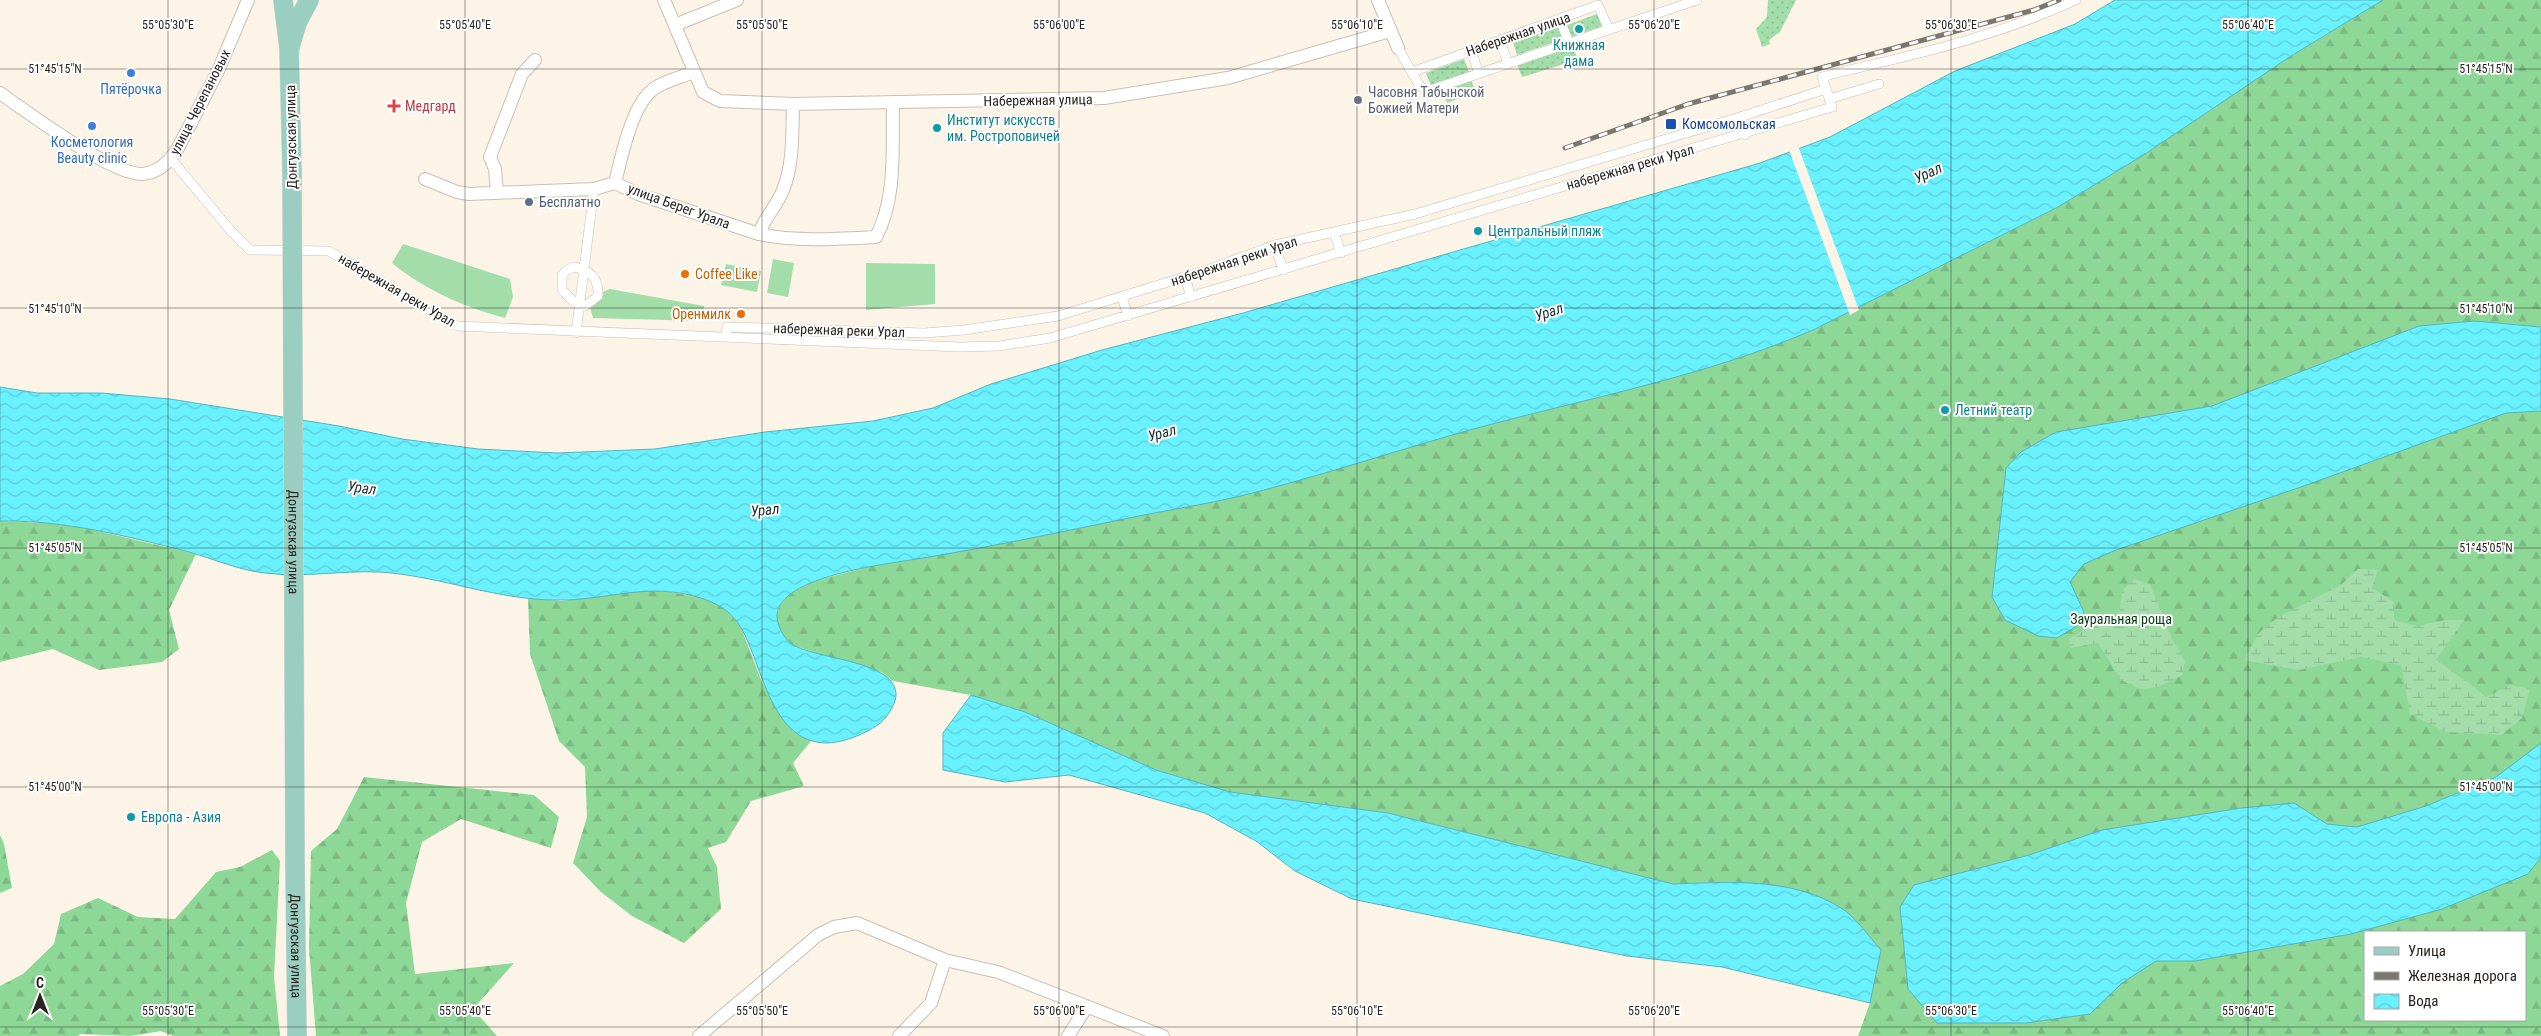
<svg xmlns="http://www.w3.org/2000/svg" width="2541" height="1036" font-family="'Roboto Condensed',sans-serif">
	<style>
		.grass { fill: url(#grass-dots) }
		.forest { fill: url(#forest-firs); fill-rule: evenodd }
		.wetland { fill: url(#wetland-marsh) }
		.pitch { fill: #a3ddaa }
		.water { fill: url(#water-waves); stroke: #56b4bc }
		.pier { fill: #fdf4e8 }
		.lines { fill: none; stroke-linecap: round; stroke-linejoin: round }
		.pedestrian-casing { stroke: #c9c0b4; stroke-width: 10 }
		.minor-casing { stroke: #c9c0b4; stroke-width: 14 }
		.primary-casing { stroke: #d8d8d7; stroke-width: 20 }
		.pedestrian { stroke: #fff; stroke-width: 9 }
		.minor { stroke: #fff; stroke-width: 12 }
		.primary { stroke: #9acec1; stroke-width: 19 }
		.rail-casing { stroke: #7b766e; stroke-width: 5 }
		.rail { stroke: #fff; stroke-width: 3; stroke-dasharray: 9; stroke-linecap: butt }
		.primary-bridge-casing { stroke: #d8d8d7; stroke-width: 20; stroke-linecap: butt }
		.primary-bridge { stroke: #9acec1; stroke-width: 19 }
		.ticks { fill: none; stroke: #292521; stroke-width: 1; stroke-opacity: 0.45 }
		.culture-dot { fill: #0f9aa8; stroke: #fff; stroke-width: 2 }
		.shop-dot { fill: #3f7fe0; stroke: #fff; stroke-width: 2 }
		.worship-dot { fill: #6b7280; stroke: #fff; stroke-width: 2 }
		.health-dot { fill: #e0444e; stroke: #fff; stroke-width: 2 }
		.transit-dot { fill: #1a4fb4; stroke: #fff; stroke-width: 2 }
		.service-dot { fill: #5c6f8a; stroke: #fff; stroke-width: 2 }
		.food-dot { fill: #e8710a; stroke: #fff; stroke-width: 2 }
		.labels { text-anchor: middle; stroke-width: 4; stroke-linejoin: round; paint-order: stroke }
		.street-label { font-size: 14px; fill: #292521; stroke: #fff }
		.culture-label { font-size: 14px; fill: #0d838f; stroke: #fff; text-anchor: start }
		.shop-label { font-size: 14px; fill: #366cbe; stroke: #fff }
		.worship-label { font-size: 14px; fill: #5b616d; stroke: #fff; text-anchor: start }
		.health-label { font-size: 14px; fill: #be3a42; stroke: #fff; text-anchor: start }
		.transit-label { font-size: 14px; fill: #164399; stroke: #fff; text-anchor: start }
		.service-label { font-size: 14px; fill: #4e5e75; stroke: #fff; text-anchor: start }
		.food-label { font-size: 14px; fill: #c56008; stroke: #fff; text-anchor: start }
		.park-label { font-size: 14px; fill: #043e14; stroke: #fff }
		.water-label { font-size: 15px; font-style: italic; fill: #182f31; stroke: #fff }
		.ticks-label { font-size: 12px; text-anchor: middle; fill: #292521; stroke: #fff; stroke-width: 4; stroke-linejoin: round; paint-order: stroke }
	</style>
	<defs>
		<pattern id="grass-dots" width="8" height="8" patternUnits="userSpaceOnUse" patternTransform="scale(1.25)"><rect width="8" height="8" fill="#a3ddaa"/><path d="M2 2h.1M6 6h.1" fill="none" stroke="#8cbe92" stroke-width="1.8" stroke-linecap="round"/></pattern>
		<pattern id="forest-firs" width="22" height="20" patternUnits="userSpaceOnUse" patternTransform="scale(1.25)"><rect width="22" height="20" fill="#8dd896"/><path d="M5 1l3.5 6h-7zM16 11l3.5 6h-7z" fill="#7ab981"/></pattern>
		<pattern id="wetland-marsh" width="20" height="14" patternUnits="userSpaceOnUse" patternTransform="scale(1.25)"><rect width="20" height="14" fill="#a3ddaa"/><path d="M1 5h8M5 5V1M11 12h8M15 12V8" fill="none" stroke="#8cbe92"/></pattern>
		<pattern id="water-waves" width="16" height="10" patternUnits="userSpaceOnUse" patternTransform="scale(1.25)"><rect width="16" height="10" fill="#69f1fe"/><path d="M0 5q4-4 8 0t8 0" fill="none" stroke="#5bced9"/></pattern>
	</defs>
	<rect width="100%" height="100%" fill="#fdf4e8"/>
	<path class="grass" d="M1768,0H1796L1780,32L1769,40L1770,44L1762,47L1756,29L1767,17Z
		M1597,14L1602,26L1572,37L1567,25Z
		M1560,27L1564,39L1517,55L1513,42Z
		M1571,48L1576,54L1577,60L1522,77L1517,64Z
		M1464,59L1469,72L1431,86L1426,73Z
		M1471,80L1476,92L1447,103L1442,91Z"/>
	<path class="forest" d="M2383,0H2541V1036H1858L1870,1003L1717,882L1673,884L1388,813L1230,792L1156,770L1025,712L971,695L893,681L881,672L822,655L790,644L781,633L776,618L780,605L789,594L814,581C1056,517 1303,474 1545,410C1635,386 1728,367 1813,330L2058,207L2142,156L2291,56ZM2365,932H2525V1020H2365Z
		M0,521L68,524L196,554L169,610L179,649L162,662L99,670L53,649L0,662Z
		M637,590L671,592L699,597L723,607L740,625L762,682L793,731L811,741L793,763L804,786L751,801L726,842L708,848L717,867L721,909L684,943L632,916L601,892L573,863L587,817L585,767L559,741L530,654L528,598L561,601Z
		M364,777L534,795L559,817L551,848L461,819L422,842L406,903L415,974L514,963L473,1009L497,1036H316L309,948L311,851L337,829Z
		M0,835L4,844L12,888L0,893Z
		M272,850L280,861L274,977L280,1036H173L161,1031L130,1036L80,1034L78,1036H0V986L23,974L54,944L61,914L98,898L138,917L175,919L216,872L240,867Z"/>
	<path class="wetland" d="M2358,569L2378,570L2372,588L2394,602V620L2417,626L2445,620H2464L2436,660L2469,683L2486,697L2510,685L2530,689L2522,718L2501,735L2446,732L2410,714L2401,665L2361,657L2298,670L2244,660L2259,633L2278,617L2341,585Z
		M2134,579L2150,584L2173,641L2185,661L2182,675L2158,687L2141,689L2121,680L2098,643L2070,648L2069,639L2090,626L2118,617L2123,590Z"/>
	<path class="pitch" d="M403,244L510,279L513,297L505,318C464,307 425,290 392,263Z
		M773,259L794,263L788,297L767,293Z
		M866,263L935,264V304L866,310Z
		M726,264L761,271L757,292L721,285Z
		M610,289L704,306V321L593,318L590,307L603,292Z"/>
	<path class="water" d="M2115,0H2383L2291,56L2142,156L2058,207L1813,330C1706,376 1589,398 1477,428C1405,448 1333,472 1260,491C1220,502 1179,508 1139,516C1065,531 991,547 917,559C887,564 779,576 777,615C777,625 783,638 792,644C816,660 898,660 896,696C895,706 887,717 879,724C865,734 843,743 826,743C768,742 762,658 738,623C729,610 716,603 701,598C647,581 607,601 556,600C503,600 452,581 400,574C355,567 310,579 265,573C238,570 214,559 189,552C127,536 64,520 0,521V387L37,393H101L170,399L339,426L402,439L478,449L557,453L655,449L765,432L873,421L933,408L991,384L1102,350L1243,313L1760,163L1830,137L1955,71L2075,24Z
		M2475,321L2541,327V411L2506,413L2301,487L2116,550L2084,564L2070,582L2084,612L2080,624L2057,638L2038,636L2005,620L1992,597L2006,468L2021,452L2056,432L2212,406L2419,326Z
		M971,695L1025,712L1156,770L1230,792L1388,813L1673,884C1729,882 1792,877 1841,908C1854,915 1870,938 1881,950L1870,1003L1722,967L1627,956L1352,899L1295,871L1256,841L1205,813L1069,775L1005,782L943,770V733Z
		M2541,743V857L2528,874L2442,909L2351,934L2195,961H2156L2122,983L2090,1014L2026,1023H1937L1908,989L1900,907L1914,885L2029,855L2102,830L2241,808L2294,803L2327,824L2357,827L2426,806L2496,777Z"/>
	<path class="pier" d="M1798,146L1859,310L1850,315L1789,150Z"/>
	<g class="lines">
		<g class="pedestrian-casing">
			<path id="pedestrian" d="M1560,19L1569,44
				M1500,40L1508,64
				M1398,48L1419,85L1427,91L1697,0
				M1471,50L1479,74
				M1412,72L1598,5L1609,30
				M1826,89L1822,77C1850,69 1877,64 1904,57C1963,43 2021,25 2076,0
				M1829,99L1879,84
				M171,159L231,231L250,250L329,251L457,326L960,347L999,346L1050,338L1832,107L1826,89L1740,117
				M1334,232L1341,253
				M1275,245L1283,270
				M574,267C591,270 599,279 598,296L585,306L573,301L562,290V275L567,270Z
				M1185,277L1191,297
				M1122,297L1128,316
				M576,333L594,189
				M726,337L727,327L924,333L964,330L1058,316L1207,270L1275,245L1415,214L1740,117L1745,135"/>
		</g>
		<g class="minor-casing">
			<path id="minor" d="M664,0L703,92L720,101L793,104L1104,98L1228,78L1390,31
				M1378,0L1398,48
				M675,25L737,0
				M0,93C27,112 112,175 142,174C159,173 170,161 178,148L218,71L248,0
				M425,179L457,192L469,194L594,189L615,183L638,194L759,234C797,242 837,239 876,237C897,198 892,146 893,103
				M615,183C621,158 631,110 650,92C660,82 680,78 693,72
				M497,193L495,169L490,157L522,74L535,60
				M759,234C764,218 777,206 783,190C794,163 792,132 793,104
				M699,1036L818,935L834,927L857,923L945,960L998,972L1163,1036
				M899,1036L931,1003L945,960
				M1068,1036L1086,1008"/>
		</g>
		<g class="primary-casing">
			<g id="primary">
				<path d="M283,0L289,48L292,172"/>
				<path d="M290,47L297,23L309,0"/>
				<path id="s1" d="M295,864L297,1036"/>
			</g>
		</g>
		<use href="#pedestrian" class="pedestrian"/>
		<use href="#minor" class="minor"/>
		<use href="#primary" class="primary"/>
		<g class="rail-casing">
			<path id="rail" d="M1565,148L1688,104L2034,10L2059,0"/>
		</g>
		<use href="#rail" class="rail"/>
		<g class="primary-bridge-casing">
			<g id="primary-bridge">
				<path id="s2" d="M292,172L295,864"/>
			</g>
		</g>
		<use href="#primary-bridge" class="primary-bridge"/>
	</g>
	<path class="ticks" d="M168,0V1036M465,0V1036M762,0V1036M1059,0V1036M1357,0V1036M1654,0V1036M1951,0V1036M2248,0V1036M0,69H2541M0,308H2541M0,548H2541M0,787H2541M0,1027H2541"/>
	<g class="culture-dot">
		<circle cx="1579" cy="29" r="5"/>
		<circle cx="937" cy="128" r="5"/>
		<circle cx="1478" cy="231" r="5"/>
		<circle cx="1945" cy="410" r="5"/>
		<circle cx="131" cy="817" r="5"/>
	</g>
	<g class="shop-dot">
		<circle cx="131" cy="73" r="5"/>
		<circle cx="92" cy="126" r="5"/>
	</g>
	<circle class="worship-dot" cx="1358" cy="100" r="5"/>
	<path class="health-dot" d="M391.5 98.5h5v5h5v5h-5v5h-5v-5h-5v-5h5z"/>
	<rect class="transit-dot" x="1665" y="118" width="12" height="12" rx="2.5"/>
	<circle class="service-dot" cx="529" cy="202" r="5"/>
	<g class="food-dot">
		<circle cx="685" cy="274" r="5"/>
		<circle cx="741" cy="314" r="5"/>
	</g>
	<g class="labels">
		<g class="street-label">
			<text transform="translate(1518 34) rotate(-19)" y="5">Набережная улица</text>
			<text transform="translate(1038 100) rotate(-1)" y="5">Набережная улица</text>
			<text transform="translate(200 102) rotate(-63)" y="5">улица Черепановых</text>
			<text transform="translate(291 137) rotate(-91)" y="5">Донгузская улица</text>
			<text transform="translate(1630 167) rotate(-16)" y="5">набережная реки Урал</text>
			<text transform="translate(679 206) rotate(20)" y="5">улица Берег Урала</text>
			<text transform="translate(1234 261) rotate(-18)" y="5">набережная реки Урал</text>
			<text transform="translate(397 290) rotate(30)" y="5">набережная реки Урал</text>
			<text transform="translate(839 330) rotate(2)" y="5">набережная реки Урал</text>
			<text dy="5" stroke="none"><textPath href="#s2" startOffset="370">Донгузская улица</textPath></text>
			<text dy="5" stroke="none"><textPath href="#s1" startOffset="82">Донгузская улица</textPath></text>
		</g>
		<g class="culture-label">
			<text x="1579" y="50" text-anchor="middle">Книжная<tspan x="1579" dy="16">дама</tspan></text>
			<text x="947" y="125">Институт искусств<tspan x="947" dy="16">им. Ростроповичей</tspan></text>
			<text x="1488" y="236">Центральный пляж</text>
			<text x="1955" y="415">Летний театр</text>
			<text x="141" y="822">Европа - Азия</text>
		</g>
		<g class="shop-label">
			<text x="131" y="94">Пятёрочка</text>
			<text x="92" y="147">Косметология<tspan x="92" dy="16">Beauty clinic</tspan></text>
		</g>
		<g class="worship-label">
			<text x="1368" y="97">Часовня Табынской<tspan x="1368" dy="16">Божией Матери</tspan></text>
		</g>
		<g class="health-label">
			<text x="405" y="111">Медгард</text>
		</g>
		<g class="transit-label">
			<text x="1682" y="129">Комсомольская</text>
		</g>
		<g class="service-label">
			<text x="539" y="207">Бесплатно</text>
		</g>
		<g class="food-label">
			<text x="695" y="279">Coffee Like</text>
			<text x="731" y="319" text-anchor="end">Оренмилк</text>
		</g>
		<g class="park-label">
			<text x="2121" y="624">Зауральная роща</text>
		</g>
		<g class="water-label">
			<text transform="translate(1928 173) rotate(-25)" y="5">Урал</text>
			<text transform="translate(1549 312) rotate(-18)" y="5">Урал</text>
			<text transform="translate(1162 433) rotate(-15)" y="5">Урал</text>
			<text transform="translate(362 488) rotate(7)" y="5">Урал</text>
			<text transform="translate(765 510) rotate(-6)" y="5">Урал</text>
		</g>
	</g>
	<g class="ticks-label">
		<text x="168" y="29">55°05'30"E</text>
		<text x="465" y="29">55°05'40"E</text>
		<text x="762" y="29">55°05'50"E</text>
		<text x="1059" y="29">55°06'00"E</text>
		<text x="1357" y="29">55°06'10"E</text>
		<text x="1654" y="29">55°06'20"E</text>
		<text x="1951" y="29">55°06'30"E</text>
		<text x="2248" y="29">55°06'40"E</text>
		<text x="55" y="73">51°45'15"N</text>
		<text x="2486" y="73">51°45'15"N</text>
		<text x="55" y="313">51°45'10"N</text>
		<text x="2486" y="313">51°45'10"N</text>
		<text x="55" y="552">51°45'05"N</text>
		<text x="2486" y="552">51°45'05"N</text>
		<text x="55" y="791">51°45'00"N</text>
		<text x="2486" y="791">51°45'00"N</text>
		<text x="168" y="1015">55°05'30"E</text>
		<text x="465" y="1015">55°05'40"E</text>
		<text x="762" y="1015">55°05'50"E</text>
		<text x="1059" y="1015">55°06'00"E</text>
		<text x="1357" y="1015">55°06'10"E</text>
		<text x="1654" y="1015">55°06'20"E</text>
		<text x="1951" y="1015">55°06'30"E</text>
		<text x="2248" y="1015">55°06'40"E</text>
	</g>
	<rect x="2364" y="931" width="162" height="90" fill="#ffffff" stroke="#a9a8a6"/>
	<rect x="2374" y="947" width="25" height="8" fill="#9acec1" stroke="#a9a8a6"/>
	<text x="2408" y="956" font-size="15" fill="#292521">Улица</text>
	<rect x="2374" y="972" width="25" height="8" fill="#7b766e" stroke="#a9a8a6"/>
	<text x="2408" y="981" font-size="15" fill="#292521">Железная дорога</text>
	<rect x="2374" y="994" width="25" height="15" fill="url(#water-waves)" stroke="#a9a8a6"/>
	<text x="2408" y="1006" font-size="15" fill="#292521">Вода</text>
	<g transform="translate(40 996)" stroke="#ffffff" stroke-width="4" paint-order="stroke">
	<path d="M0-4L9 19L0 12L-9 19Z" fill="#292521"/>
	<text y="-8" font-size="14" font-weight="bold" text-anchor="middle" fill="#292521">С</text>
	</g>
</svg>
